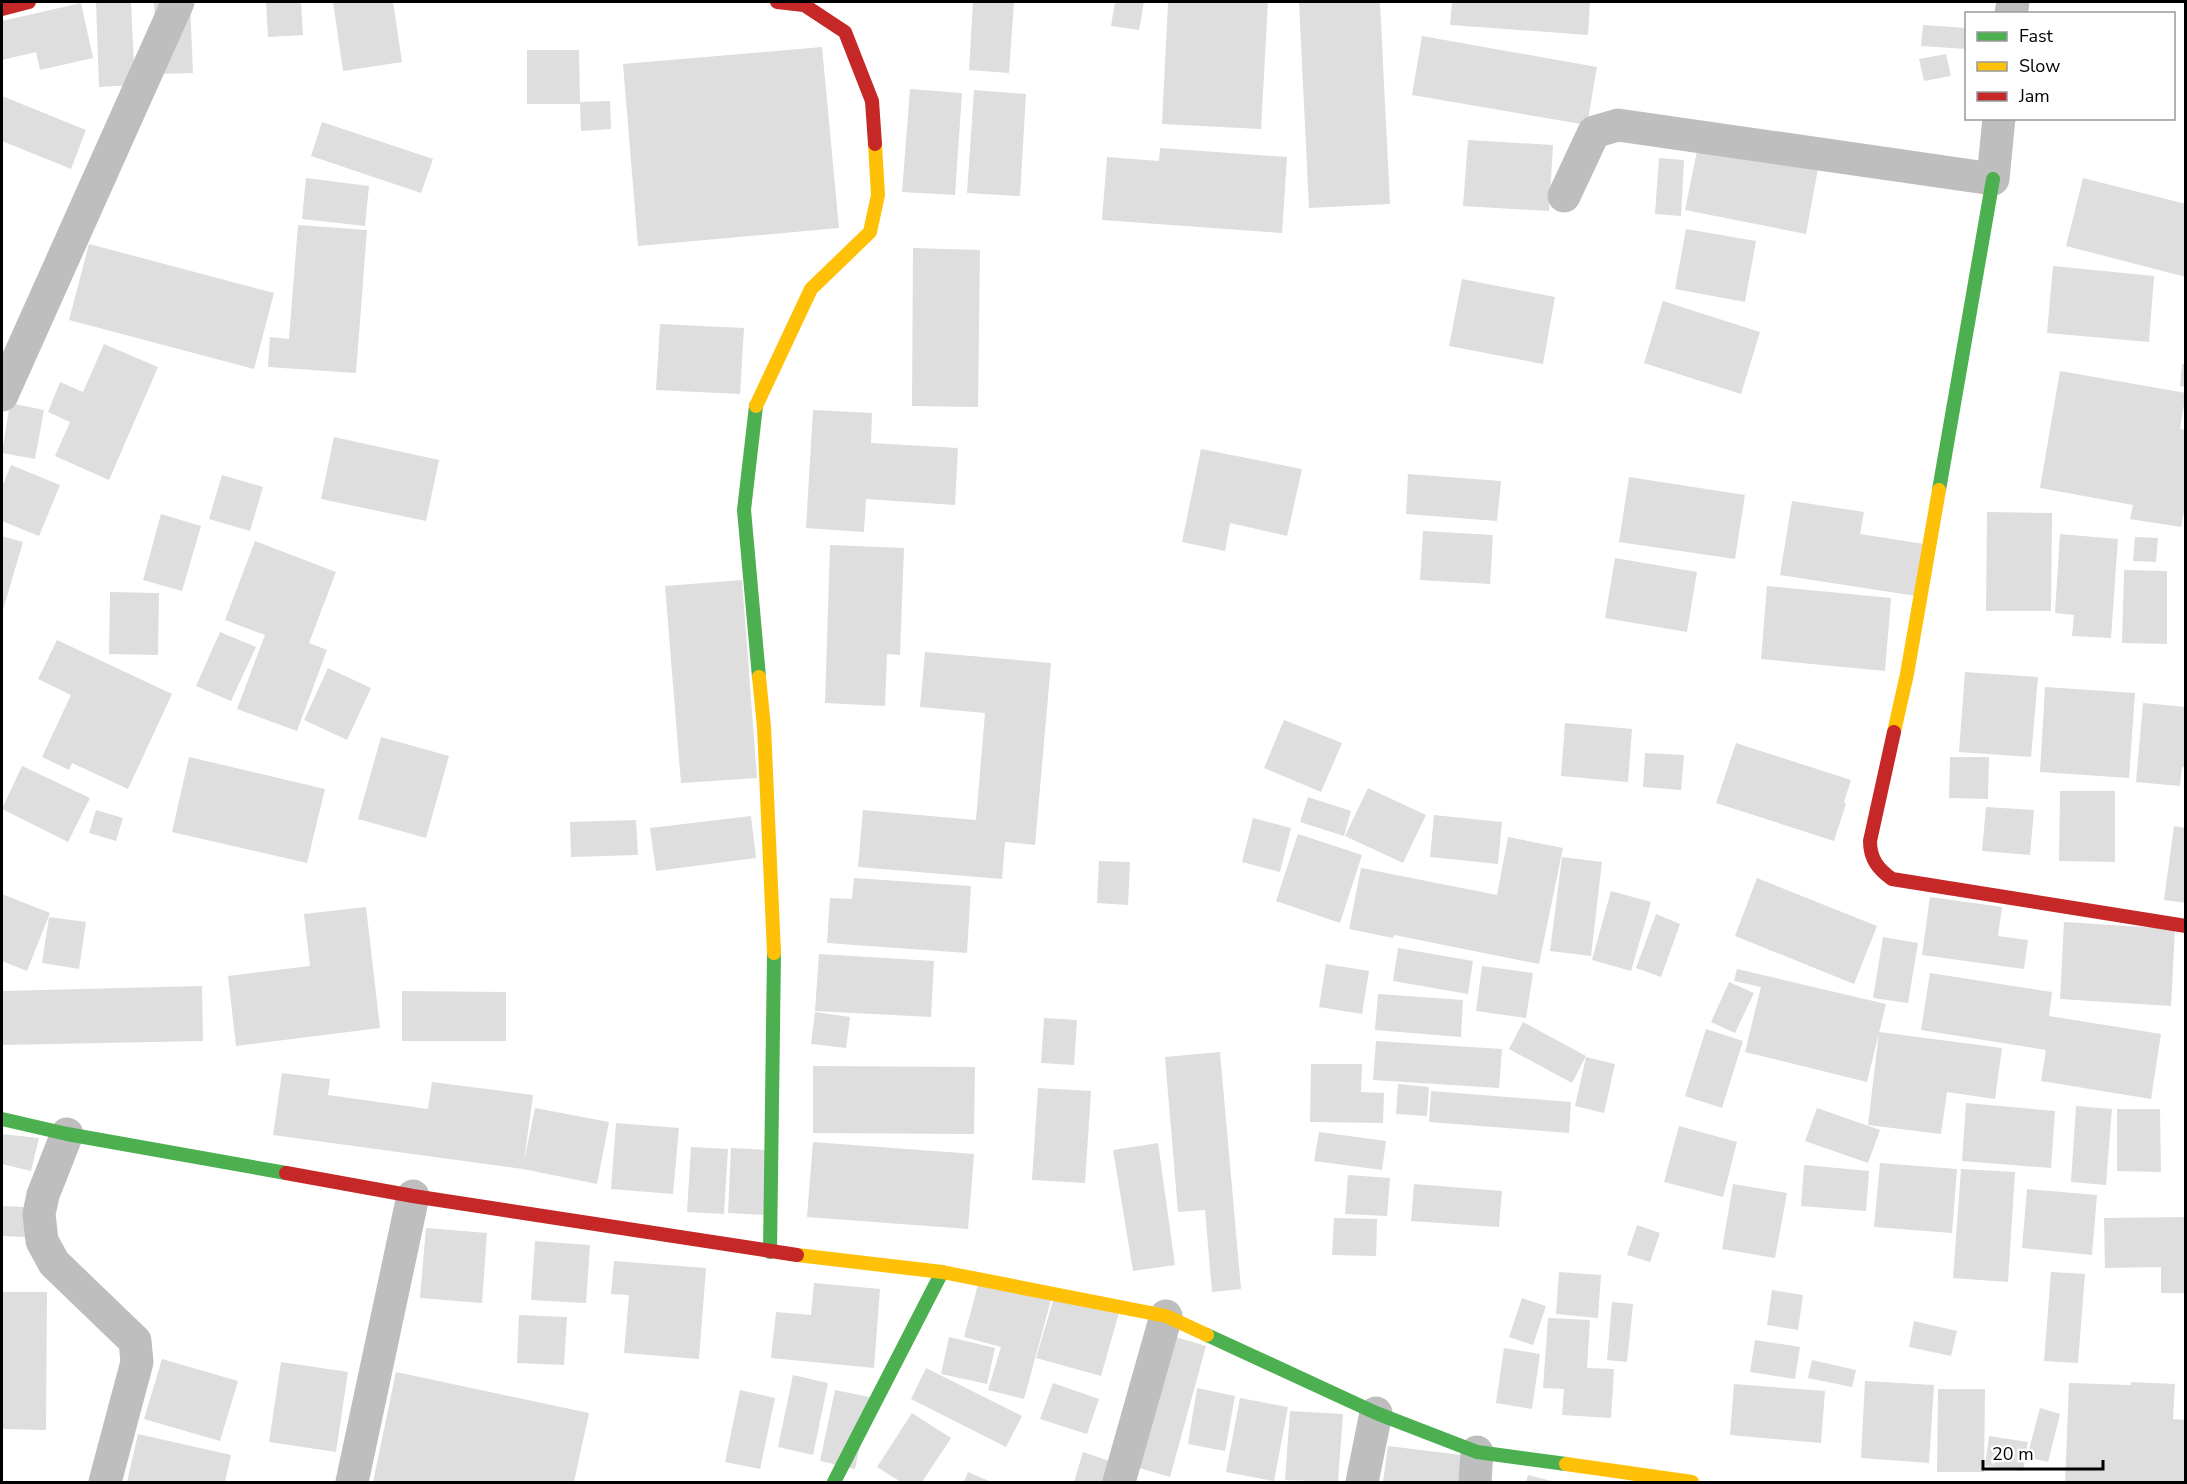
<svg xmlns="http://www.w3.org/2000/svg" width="2187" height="1484" font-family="'Nunito Sans',sans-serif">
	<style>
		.building { fill: #dedede }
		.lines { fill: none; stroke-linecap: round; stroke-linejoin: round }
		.street { stroke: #bebebe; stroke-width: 33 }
		.fast { stroke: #4caf50; stroke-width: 14 }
		.slow { stroke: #ffc107; stroke-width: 14 }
		.jam { stroke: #c62828; stroke-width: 14 }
	</style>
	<rect width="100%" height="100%" fill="#fff"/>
	<path class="building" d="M96,2H131L135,85L99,87Z
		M154,2H190L193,73L157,74Z
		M266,2H301L303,35L268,37Z
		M333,2H393L402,62L343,71Z
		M973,2H1014L1009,73L969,70Z
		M1115,2H1144L1139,30L1111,26Z
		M1168,2H1268L1261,129L1162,124Z
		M1299,2H1380L1390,204L1309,208Z
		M1452,2H1590L1588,35L1450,25Z
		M81,3L93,58L40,70L36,52L2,60V21Z
		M1923,25L1966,28V49L1921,46Z
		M1422,36L1597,67L1587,125L1412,95Z
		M822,47L839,228L638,246L623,64Z
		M527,50H579L580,104H527Z
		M1946,54L1951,76L1924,81L1919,59Z
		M910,89L962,93L955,195L902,192Z
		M974,90L1026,94L1020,196L967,193Z
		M2,96L86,130L71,169L2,141Z
		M610,101L611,129L581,131L580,102Z
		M322,122L433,159L421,193L311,156Z
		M1468,140L1553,145L1549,211L1463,206Z
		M1698,146L1819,163L1806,234L1685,210Z
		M1160,148L1287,157L1282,233L1102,220L1107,157L1159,161Z
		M1659,158L1684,160L1681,216L1655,214Z
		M306,178L369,186L365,226L302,219Z
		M2083,178L2186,204V277L2066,246Z
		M298,225L367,230L356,373L268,367L270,337L289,339Z
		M1686,229L1756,241L1745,302L1675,289Z
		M89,244L274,293L254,369L69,320Z
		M913,248L980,250L978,407L912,406Z
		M2053,266L2154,276L2149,342L2047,333Z
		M1462,279L1555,297L1543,364L1449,346Z
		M1663,301L1760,332L1741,394L1644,363Z
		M660,324L744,328L740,394L656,390Z
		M104,344L158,367L109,480L55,456L70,422L48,412L60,382L83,392Z
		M2182,364H2186V387L2180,386Z
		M2060,371L2186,393L2180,429L2186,430V502L2181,527L2130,519L2133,505L2040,488Z
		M10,403L44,410L35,459L2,453Z
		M813,410L872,413L871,443L958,448L955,505L866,499L864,532L806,528Z
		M334,437L439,460L426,521L321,499Z
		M1201,449L1302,469L1287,536L1230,523L1225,551L1182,542Z
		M11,465L60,485L39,536L2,521V487Z
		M1408,474L1501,481L1497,521L1406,514Z
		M222,475L263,487L250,531L209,519Z
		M1629,477L1745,495L1735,559L1619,542Z
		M1792,501L1864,512L1860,534L1924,544L1916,596L1780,575Z
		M1987,512L2052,513L2051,611H1986Z
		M161,514L201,526L182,591L143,580Z
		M1423,531L1493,535L1490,584L1420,580Z
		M2060,534L2118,539L2111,638L2072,636L2074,615L2055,613Z
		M2,536L23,542L2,613Z
		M2135,537L2158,538L2156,562L2133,561Z
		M255,541L336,572L309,643L327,650L297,731L237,709L265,635L225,620Z
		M830,545L904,548L900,655L887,654L885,706L825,703Z
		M1615,558L1697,572L1687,632L1605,618Z
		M2124,570L2167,571V644L2122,643Z
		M742,580L757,778L681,783L665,586Z
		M1767,586L1891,598L1885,671L1761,659Z
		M110,592L159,593L158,655L109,654Z
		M220,632L256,647L231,701L196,686Z
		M57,640L172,694L128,789L72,763L69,770L42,757L71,695L38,679Z
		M925,652L1051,663L1035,845L1005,842L1002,879L858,867L863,810L976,820L985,713L920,707Z
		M328,668L371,688L347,740L304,720Z
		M1965,672L2038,677L2031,757L1959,752Z
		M2045,687L2135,693L2129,778L2040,772Z
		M2143,703L2186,707V768L2182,767L2180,786L2136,782Z
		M1284,720L1342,743L1321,792L1264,768Z
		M1565,723L1632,729L1628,782L1561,776Z
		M381,737L449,756L426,838L358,819Z
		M1736,743L1851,780L1844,802L1846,804L1834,841L1716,803Z
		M1645,753L1684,755L1681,790L1643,787Z
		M189,757L325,789L307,863L172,832Z
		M1950,757H1989L1988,799L1949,798Z
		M22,766L90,798L68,842L2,809Z
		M1368,788L1426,815L1403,863L1345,836Z
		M2060,791H2115V862L2059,861Z
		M1308,797L1351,811L1344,836L1300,822Z
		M1986,807L2034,810L2030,855L1982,851Z
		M96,810L123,818L116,841L89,833Z
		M1434,815L1502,822L1498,864L1430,857Z
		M751,816L756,858L656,871L650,828Z
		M1253,818L1291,828L1280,872L1242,862Z
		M636,820L638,855L571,857L570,822Z
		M2174,826L2186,828V903L2164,900Z
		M1298,834L1362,855L1340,923L1276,901Z
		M1508,837L1563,848L1539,964L1394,935L1393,938L1349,929L1361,868L1497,895Z
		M1562,857L1602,862L1591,956L1550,951Z
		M1099,861L1130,862L1128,905L1097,903Z
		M854,878L971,886L967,953L827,943L830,898L852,899Z
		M1757,878L1877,926L1854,984L1735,936Z
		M1611,891L1651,902L1631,971L1592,960Z
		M2,894L50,913L27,971L2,961Z
		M1930,897L2002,907L1998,936L2028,940L2024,969L1922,955Z
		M366,907L380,1028L236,1046L228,976L310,966L304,914Z
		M1656,914L1680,924L1661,977L1636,968Z
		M49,917L86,922L79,969L42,963Z
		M2064,922L2175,929L2171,1006L2060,999Z
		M1883,937L1918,943L1908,1003L1873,998Z
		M1398,948L1473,961L1468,994L1393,981Z
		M819,954L934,961L931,1017L815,1011Z
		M1326,964L1369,971L1362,1014L1319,1007Z
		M1482,966L1533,973L1526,1018L1476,1011Z
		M1737,969L1886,1004L1867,1082L1745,1052L1761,987L1734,981Z
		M1930,973L2052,992L2049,1016L2161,1034L2151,1099L2041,1081L2046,1050L1921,1030Z
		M1729,982L1754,993L1735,1033L1711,1022Z
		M202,986L203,1041L2,1045V991Z
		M402,991L506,992V1041H402Z
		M1378,994L1463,1000L1461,1037L1375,1030Z
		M815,1012L850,1017L846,1048L811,1044Z
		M1044,1018L1077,1020L1074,1065L1041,1063Z
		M1523,1022L1586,1056L1572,1083L1509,1049Z
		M1706,1029L1743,1041L1722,1108L1685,1096Z
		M1879,1032L2002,1048L1995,1099L1947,1092L1941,1134L1868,1125Z
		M1376,1041L1502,1049L1499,1088L1373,1080Z
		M1220,1052L1241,1289L1212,1292L1205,1210L1178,1212L1165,1057Z
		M1586,1057L1615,1064L1604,1113L1575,1106Z
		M1311,1064H1362L1361,1092L1384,1093L1383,1123L1310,1122Z
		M813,1066L975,1067L974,1134L813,1133Z
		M282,1073L330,1079L328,1095L428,1109L432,1082L533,1095L524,1161L535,1108L609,1122L597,1184L523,1169L273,1135Z
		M1398,1084L1429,1087L1427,1116L1396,1114Z
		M1038,1088L1091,1091L1085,1183L1032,1180Z
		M1431,1091L1571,1102L1569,1133L1429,1122Z
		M1966,1103L2055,1111L2051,1168L1962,1161Z
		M2076,1106L2112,1109L2106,1185L2071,1182Z
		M1817,1108L1880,1130L1868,1163L1805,1141Z
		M2117,1109H2160L2161,1172L2117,1171Z
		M616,1123L679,1128L673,1194L611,1189Z
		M1679,1126L1737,1142L1723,1197L1664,1182Z
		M1319,1132L1386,1141L1382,1170L1314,1161Z
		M2,1134L39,1138L31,1171L2,1164Z
		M813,1142L974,1154L968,1229L807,1217Z
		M1158,1143L1175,1265L1133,1271L1113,1150Z
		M691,1147L728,1149L724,1214L687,1212Z
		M731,1148L768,1150L764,1215L728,1213Z
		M1880,1163L1957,1169L1952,1233L1874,1227Z
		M1804,1165L1869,1171L1866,1211L1801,1206Z
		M1961,1169L2015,1172L2008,1282L1953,1278Z
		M1348,1175L1390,1178L1387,1216L1345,1214Z
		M1414,1184L1502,1191L1499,1227L1411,1221Z
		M1733,1184L1787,1193L1775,1258L1722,1249Z
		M2027,1189L2097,1195L2092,1255L2022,1248Z
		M2,1206L26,1207L25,1237L2,1236Z
		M2186,1217V1293H2161V1267L2105,1268L2104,1218Z
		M1334,1218L1377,1219L1376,1256L1332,1255Z
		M1637,1225L1660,1233L1650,1262L1627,1255Z
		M426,1228L487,1233L482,1303L420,1298Z
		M535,1241L590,1245L586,1303L531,1300Z
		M614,1261L706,1268L699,1359L624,1353L629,1295L611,1294Z
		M1559,1272L1601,1275L1598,1318L1556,1314Z
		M2051,1272L2085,1274L2078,1363L2044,1361Z
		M979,1281L1051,1300L1024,1399L988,1390L1001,1347L964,1337Z
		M814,1283L880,1289L874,1368L771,1358L776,1312L811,1315Z
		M1772,1290L1803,1295L1798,1330L1767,1325Z
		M2,1292H47L46,1430L2,1429Z
		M1055,1294L1119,1313L1101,1376L1036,1358Z
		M1522,1298L1546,1306L1533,1345L1509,1337Z
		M1612,1302L1633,1304L1627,1362L1607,1360Z
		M519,1315L567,1317L564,1365L517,1363Z
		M1548,1318L1590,1320L1587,1368L1614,1369L1611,1418L1562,1415L1564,1389L1543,1388Z
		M1914,1321L1957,1331L1951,1356L1909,1347Z
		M1169,1335L1206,1346L1170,1477L1133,1466Z
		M949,1337L995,1348L987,1384L941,1374Z
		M1755,1340L1800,1347L1795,1379L1750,1372Z
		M1504,1348L1540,1354L1532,1409L1496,1403Z
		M162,1359L238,1381L220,1441L144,1419Z
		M1812,1360L1856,1370L1852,1387L1808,1378Z
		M281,1362L348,1372L336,1452L269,1442Z
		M926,1368L1022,1416L1006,1447L911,1399Z
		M396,1372L589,1413L574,1482H373Z
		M793,1375L828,1383L813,1455L778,1447Z
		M1865,1381L1934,1385L1929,1463L1861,1458Z
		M2131,1382L2175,1384L2173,1419L2186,1420V1482H2065L2069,1383L2131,1385Z
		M1053,1383L1099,1399L1087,1434L1040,1419Z
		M1734,1384L1825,1391L1821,1443L1730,1435Z
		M1197,1388L1235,1396L1225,1451L1188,1444Z
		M1938,1389H1985L1984,1472H1937Z
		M740,1390L775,1398L760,1469L725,1462Z
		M835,1390L870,1397L855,1469L820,1461Z
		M1240,1398L1288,1407L1274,1481L1226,1472Z
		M2040,1408L2060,1414L2048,1462L2027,1457Z
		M1290,1411L1343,1414L1338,1482L1285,1480Z
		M912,1413L951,1438L922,1482H901L877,1467Z
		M138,1434L231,1455L225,1482H127Z
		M1989,1436L2028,1442L2023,1471L1985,1466Z
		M1388,1446L1470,1456L1466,1482H1383Z
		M1083,1452L1115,1463L1109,1482H1074Z
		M968,1472L991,1482H964Z
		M1528,1475L1555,1482H1526Z"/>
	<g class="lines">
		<path class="street" d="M2011,14L2013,2
			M1564,196L1594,132L1618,125L1993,179L1999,118
			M2,395L178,2
			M67,1134L43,1195L39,1214L42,1241L54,1263L135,1341L137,1362L105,1482
			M352,1482L413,1196
			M1119,1482L1166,1316
			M1362,1482L1376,1413
			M1475,1482L1477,1452"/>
		<path class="fast" d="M756,406L744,510L759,677
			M1939,490L1993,179
			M2,1119L67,1134L286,1173
			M770,1252L774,953
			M1207,1335L1376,1413L1477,1452L1566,1464
			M834,1482L942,1272"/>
		<path class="slow" d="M756,406L811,289L870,232L878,195L875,144
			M759,677L764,727L774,953
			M1894,732L1907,674L1939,490
			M797,1255L942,1272L1166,1316L1207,1335
			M1566,1464L1692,1482"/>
		<path class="jam" d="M777,2L804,5L845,32L872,101L875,144
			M2,9L29,2
			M1894,732L1870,841C1870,859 1878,869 1892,879L2186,926
			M286,1173L413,1196L797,1255"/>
	</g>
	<rect width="2187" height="1484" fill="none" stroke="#000000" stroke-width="6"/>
	<rect x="1965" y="12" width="210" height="108" fill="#ffffff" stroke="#999999" stroke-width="1.5"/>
	<rect x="1977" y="32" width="30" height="9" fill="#4caf50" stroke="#999999" stroke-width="1.5"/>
	<text x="2019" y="42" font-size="18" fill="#000000">Fast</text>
	<rect x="1977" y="62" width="30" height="9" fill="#ffc107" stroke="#999999" stroke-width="1.5"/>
	<text x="2019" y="72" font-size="18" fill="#000000">Slow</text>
	<rect x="1977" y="92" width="30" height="9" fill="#c62828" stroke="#999999" stroke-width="1.5"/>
	<text x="2019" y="102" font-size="18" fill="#000000">Jam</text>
	<path d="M1983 1460v9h120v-9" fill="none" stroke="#000000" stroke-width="3"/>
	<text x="1992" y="1460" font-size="18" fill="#000000" stroke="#ffffff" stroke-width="4.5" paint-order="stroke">20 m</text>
</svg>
